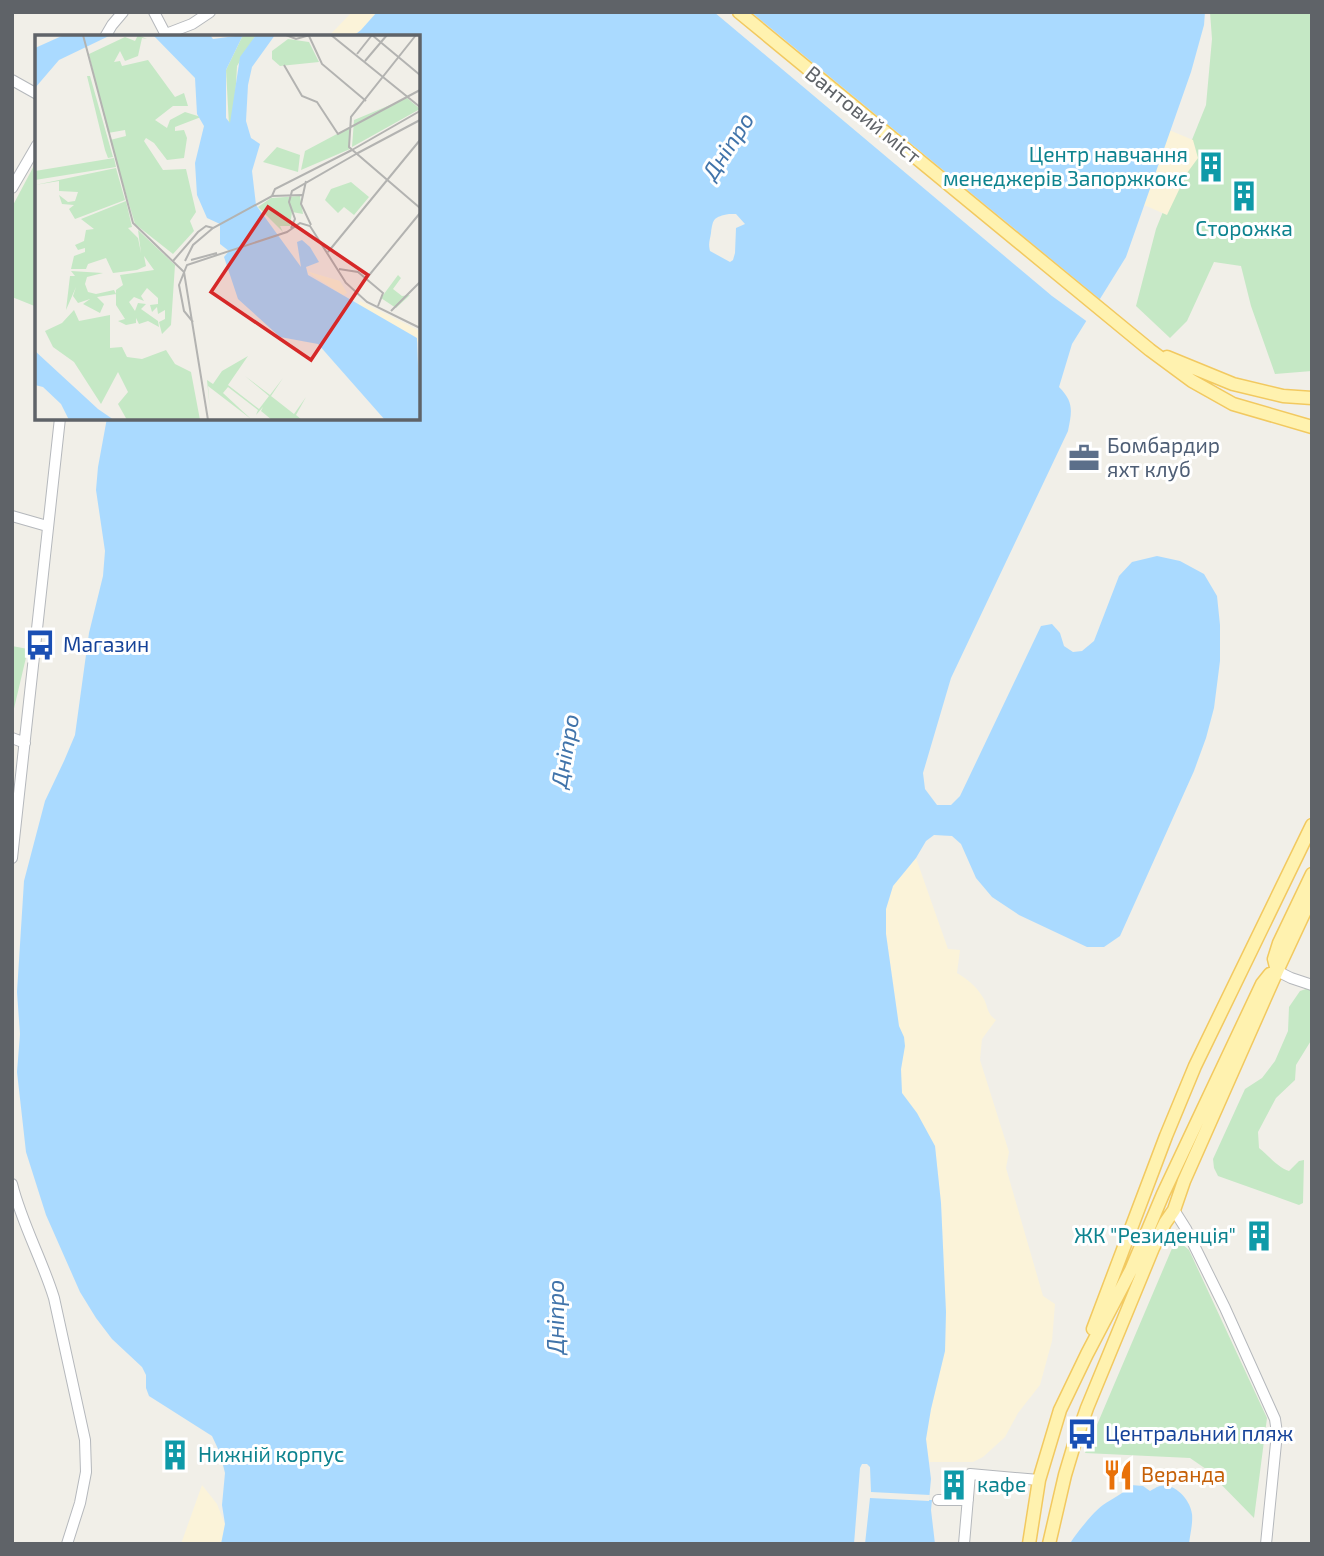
<svg xmlns="http://www.w3.org/2000/svg" width="1324" height="1556" font-family="'Exo 2',sans-serif">
	<style>
		.green { fill: #c5e8c5 }
		.sand { fill: #fbf3d9 }
		.water { fill: #aadaff; fill-rule: evenodd }
		.pier { fill: #f1efe8 }
		.lines { fill: none; stroke-linecap: round; stroke-linejoin: round }
		.minor-casing { stroke: #b5b8bc; stroke-width: 12 }
		.major-casing { stroke: #f2c960; stroke-width: 15 }
		.minor { stroke: #fff; stroke-width: 10 }
		.major { stroke: #fff2af; stroke-width: 12 }
		.labels { text-anchor: middle; stroke-width: 6; stroke-linejoin: round; paint-order: stroke }
		.street-label { font-size: 21px; fill: #5f6368; stroke: #fff }
		.culture-label { font-size: 21px; fill: #0d838f; stroke: #fff; text-anchor: end }
		.service-label { font-size: 21px; fill: #4e5e75; stroke: #fff; text-anchor: start }
		.transit-label { font-size: 21px; fill: #164399; stroke: #fff; text-anchor: start }
		.food-label { font-size: 21px; fill: #c56008; stroke: #fff; text-anchor: start }
		.water-label { font-size: 23px; font-style: italic; fill: #4174aa; stroke: #fff }
		.inset-road { fill: none; stroke: #b3b3b1; stroke-width: 2 }
		.view { fill: #d62828; fill-opacity: 0.15; stroke: #d62828; stroke-width: 3.5 }
		.inset-edge { fill: none; stroke: #5f6368; stroke-width: 3.5 }
	</style>
	<rect width="100%" height="100%" fill="#f1efe8"/>
	<path class="green" d="M1210,12H1312V371L1275,374L1251,306L1241,266L1214,262L1187,321L1170,338L1136,306L1156,229L1206,105L1212,39Z
		M37,160V307L12,297V207Z
		M12,646L28,649L12,717Z
		M1312,987V1039L1296,1065L1295,1080L1276,1098L1258,1132L1259,1148C1269,1156 1277,1167 1289,1171L1299,1161L1304,1160L1303,1203L1299,1205L1218,1176L1214,1168L1213,1159L1245,1089L1262,1078L1275,1061L1288,1031L1289,1007L1300,991Z
		M1176,1239L1189,1250L1267,1418L1254,1518L1206,1469L1190,1458L1085,1453Z"/>
	<path class="sand" d="M352,12H377L361,30L352,37H328Z
		M1169,130L1193,140L1198,158L1187,173L1167,215L1144,205Z
		M916,858L948,949L960,950L957,973C967,979 976,986 982,996C989,1006 985,1012 996,1020L982,1039L980,1060L1009,1152L1006,1168L1043,1296L1055,1304L1052,1341L1040,1385L1018,1413L1005,1437L983,1457L973,1462H929L926,1439L931,1409L945,1351L946,1312L941,1203L935,1146L902,1093C896,1067 911,1052 899,1026L886,934V909L893,886Z
		M202,1485L217,1504L225,1524L221,1544H181Z"/>
	<path class="water" d="M377,12H1205L1204,25L1191,72L1126,257L1072,344L1059,387C1074,402 1072,411 1068,431L951,678L923,773L925,789L937,805H951L960,796L1041,626L1052,624L1060,633L1064,646L1073,652L1082,651L1094,641L1119,576L1132,562L1157,556L1180,561L1204,574L1217,596L1220,625V661L1214,708L1206,738L1194,771L1120,936L1104,947H1087L1019,915L992,897L976,878L961,844L952,836L934,835L926,841L916,858L893,886L886,909V934L899,1026L904,1037L905,1046L901,1069L902,1093L917,1113L935,1146L941,1203L946,1312L945,1351L931,1409L926,1439L931,1479L929,1500H932L931,1510L935,1544H221L225,1524L222,1505L225,1473L220,1453L212,1436L149,1396L146,1388V1375L142,1367L112,1339L96,1318L80,1292L46,1215L26,1152L17,1072L20,1034L17,992L24,881L45,801L64,761L75,735L89,633L103,576L105,551L96,490L98,467L107,418H418V37H352L361,30ZM729,214H736L745,224L736,228L735,253L733,260L730,262L710,251C708,243 710,240 711,233C713,218 714,217 729,214Z
		M1131,1485L1143,1486L1150,1491C1152,1490 1158,1486 1160,1486C1175,1482 1191,1501 1192,1514C1193,1524 1190,1534 1189,1544H1070C1073,1537 1096,1509 1103,1505C1113,1498 1123,1494 1131,1485Z"/>
	<path class="pier" d="M714,12H751L1102,301L1089,323L1052,296Z
		M862,1464H867L870,1467L871,1492L930,1495L929,1501L870,1498L865,1544H854L860,1468Z"/>
	<g class="lines">
		<g class="minor-casing">
			<path id="minor" d="M154,12L167,37
				M166,34L192,24L210,12
				M105,37L112,25L123,12
				M12,80L37,94
				M12,188L37,145
				M12,516L47,526
				M12,738L25,743
				M12,858L60,418
				M1277,971L1291,978L1312,985
				M12,1184C22,1224 42,1259 54,1298L85,1440L86,1472L80,1503L67,1544
				M1174,1210L1186,1229L1225,1308L1275,1419L1277,1433L1266,1544
				M938,1500H968
				M964,1544L970,1474L1039,1480"/>
		</g>
		<g class="major-casing">
			<path id="major" d="M739,12L1150,350L1192,381L1233,404L1312,427
				M1167,357L1233,384L1283,396L1312,398
				M1277,971L1274,959L1279,943L1312,874
				M1093,1329L1166,1136L1195,1066L1312,825
				M1029,1544L1039,1480L1060,1410L1087,1354L1131,1270L1163,1194L1262,984L1270,974
				M1049,1544L1065,1475L1074,1445L1087,1408L1153,1248L1165,1223L1174,1210L1184,1181L1277,971L1312,896"/>
		</g>
		<use href="#minor" class="minor"/>
		<use href="#major" class="major"/>
	</g>
	<defs>
		<g id="building-bare" transform="scale(2.415)"><path d="M-4-6H4V6H1V3H-1V6H-4ZM-2.5-4.3h1.7v1.8h-1.7ZM.8-4.3h1.7v1.8H.8ZM-2.5-1h1.7V.8h-1.7ZM.8-1h1.7V.8H.8Z" fill="#0f9aa8" stroke="#fff" stroke-width="2.5" paint-order="stroke"/></g>
		<g id="office-bare" transform="scale(2.415)"><path d="M-6-3h4V-5.5h4V-3h4V5H-6ZM-1-4.5V-3h2v-1.5ZM-6 0V1H6V0Z" fill="#5c6f8a" stroke="#fff" stroke-width="2.5" paint-order="stroke"/></g>
		<g id="bus-bare" transform="scale(2.415)"><path d="M-5-6H5V4H4V6H2V4H-2V6H-4V4H-5ZM-3.5-4V0h7V-4ZM-3.5 1.2v1.5H-2V1.2ZM2 1.2v1.5H3.5V1.2Z" fill="#1a4fb4" stroke="#fff" stroke-width="2.5" paint-order="stroke"/></g>
		<g id="restaurant-bare" transform="scale(2.415)"><path d="M-5-6h1v4h1v-4h1v4h1v-4h1v5L-1.5 .5V6h-2V.5L-5-1ZM5-6V6H3V1.5H1.5Q1.5-4 5-6Z" fill="#e8710a" stroke="#fff" stroke-width="2.5" paint-order="stroke"/></g>
	</defs>
	<g fill-rule="evenodd">
		<use href="#building-bare" x="1211" y="167"/>
		<use href="#building-bare" x="1244" y="196"/>
		<use href="#office-bare" x="1084" y="458"/>
		<use href="#bus-bare" x="40" y="645"/>
		<use href="#building-bare" x="1259" y="1236"/>
		<use href="#bus-bare" x="1082" y="1434"/>
		<use href="#building-bare" x="175" y="1455"/>
		<use href="#restaurant-bare" x="1118" y="1475"/>
		<use href="#building-bare" x="954" y="1485"/>
	</g>
	<g class="labels">
		<g class="street-label">
			<text transform="translate(863 115) rotate(39)" y="7">Вантовий міст</text>
		</g>
		<g class="culture-label">
			<text x="1188" y="162">Центр навчання<tspan x="1188" dy="24">менеджерів Запоржкокс</tspan></text>
			<text x="1244" y="236" text-anchor="middle">Сторожка</text>
			<text x="1236" y="1243">ЖК "Резиденція"</text>
			<text x="198" y="1462" text-anchor="start">Нижній корпус</text>
			<text x="977" y="1492" text-anchor="start">кафе</text>
		</g>
		<g class="service-label">
			<text x="1107" y="453">Бомбардир<tspan x="1107" dy="24">яхт клуб</tspan></text>
		</g>
		<g class="transit-label">
			<text x="63" y="652">Магазин</text>
			<text x="1105" y="1441">Центральний пляж</text>
		</g>
		<g class="food-label">
			<text x="1141" y="1482">Веранда</text>
		</g>
		<g class="water-label">
			<text transform="translate(728 146) rotate(-57)" y="8">Дніпро</text>
			<text transform="translate(565 751) rotate(-80)" y="8">Дніпро</text>
			<text transform="translate(556 1317) rotate(-90)" y="8">Дніпро</text>
		</g>
	</g>
	<g transform="translate(35 35)">
		<rect width="385" height="385" fill="#f1efe8"/>
		<path d="M103,0L112,4L107,3L103,21L90,26L85,16L79,27L85,26L87,31L113,25L140,62L149,58L153,71H138L120,85L132,93L135,85L150,77L166,82L140,92V96L149,95L152,103L149,123L132,125L119,108L111,103L109,106L128,135L151,134L161,177L155,186L159,196L138,219L100,189L75,105L91,101L90,95L73,98L54,19L90,2L100,6ZM208,0H221L202,31L199,84L194,90L191,35ZM253,4L274,7L284,27L245,31L237,24V16ZM52,41H55L78,122L73,123L70,115ZM372,63L385,74L317,112L319,85ZM315,92V114L266,135L270,116ZM242,112L265,120L263,137L228,127ZM79,123L81,132L0,145V136ZM81,133L90,165L40,184L34,174L39,170L27,169L24,160L33,167L40,166L43,157L24,156V146L0,150ZM316,147L334,162L319,180L309,172L303,178L290,165L296,154ZM265,161L268,179L257,177L255,191H245L248,197L223,172L236,163ZM91,166L97,192L93,193L103,203L106,218L103,195L140,230L136,290L127,299L124,287L130,284V275L123,279L122,272L117,277L115,270L123,269V263L112,253L106,261L109,266L99,262L94,267L100,276L103,268L111,269L106,274L123,286L124,292L113,286L104,289L101,283V288L91,290L83,286L90,284L81,270V255L88,250L85,240L119,235L109,221L111,231L102,235L78,238L71,223L53,229L51,234H36L39,221L50,217V213L43,215L40,210L49,206L51,195L59,194L46,184ZM36,236L68,238L52,242L50,249L53,257L61,259L79,255L81,259L62,262L69,269L65,278L48,269L55,264L43,268L38,261L41,252L31,275L35,241H40ZM363,240L366,243L358,254L367,261L375,260L361,273L346,263ZM39,275L44,286L75,280V313L87,312L92,322L107,324L131,315L140,329L156,337L165,385H92L83,369L93,357L83,337L66,369L39,327L18,312L10,296L27,288ZM213,321L193,350L224,374L234,361L210,341L235,360L248,343L236,361L259,379L271,362L261,380L267,385H237L226,376L228,372L221,380L223,375L193,352L188,358L216,384L173,351L175,375L172,345L178,349L187,336Z" fill="#c5e8c5"/>
		<path d="M271,236L305,246L312,258L308,260ZM325,266L383,295L385,308L323,269Z" fill="#fbf3d9"/>
		<path d="M29,0H76L24,25L0,53V13ZM118,0H175L178,4L208,0L191,35V83L195,88L205,22L221,0H240L217,32L213,50L211,86L216,103L225,109L217,136L221,170L266,232L262,207L267,205L275,212L284,227L271,232L273,240L382,303L385,385H350L283,309L245,302L203,264L189,222L194,216L185,209V189L172,183L162,160L160,128L169,91L162,79L160,43ZM0,316L63,374L79,385H34L26,369L8,352L0,350Z" fill="#aadaff"/>
		<path class="inset-road" d="M48,0L98,188L149,237L173,385M251,0L261,4L275,0M296,0L385,72M337,0L385,40M381,0L316,82L314,112L385,173M274,1L287,29L331,66M322,19L337,0M330,26L352,0M249,30L267,61L282,67L303,99L385,55M317,115L385,76M321,119L385,85M271,146L266,169L276,190M237,161L240,154L317,115M256,193L260,184L254,167L257,156L321,119M293,217L385,105M156,225L182,218M138,226L163,197L171,191L178,193M150,226L158,210L178,193L237,161L267,160M304,234L323,237L348,258L343,271M331,244L385,178M310,247L332,267L385,293M356,276L385,247M158,287L149,276L144,250L152,230L252,197L265,188L275,191L311,248"/>
		<path class="view" d="M233,172L333,240L276,325L176,257Z"/>
		<rect width="385" height="385" class="inset-edge"/>
	</g>
	<rect width="1324" height="1556" fill="none" stroke="#5f6368" stroke-width="28"/>
</svg>
